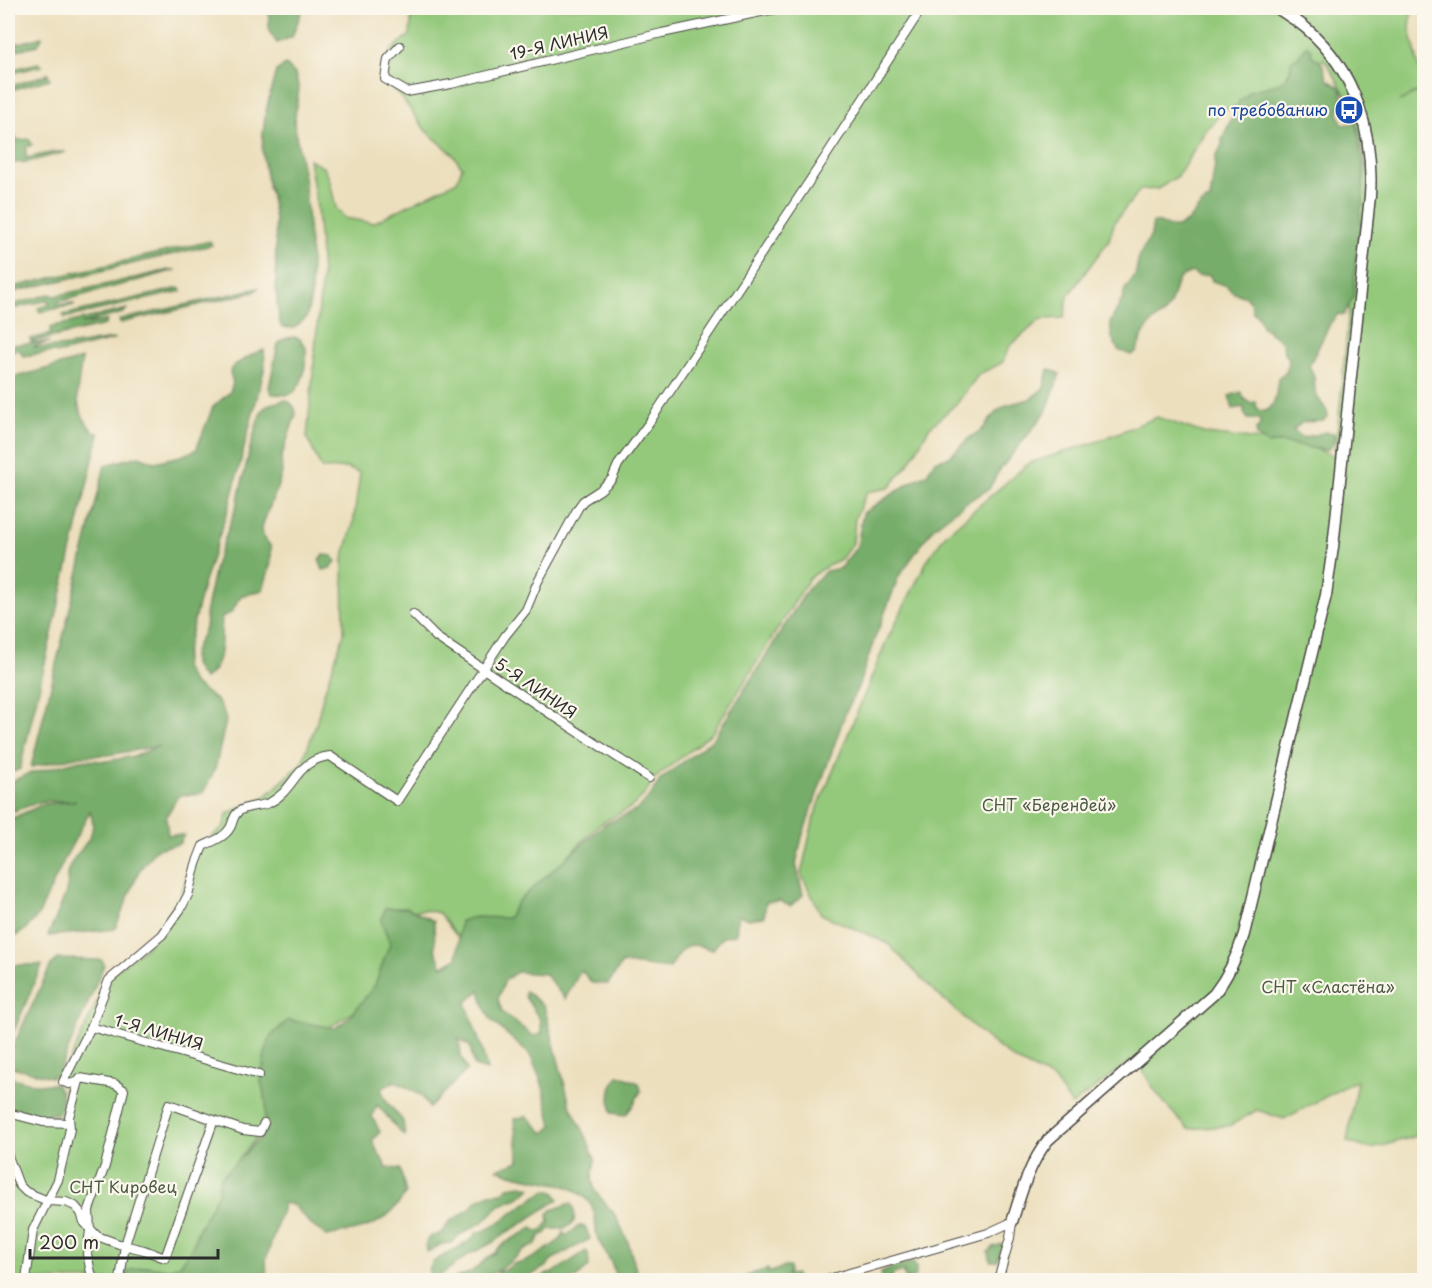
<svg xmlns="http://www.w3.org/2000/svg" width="1432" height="1288" font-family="'Playpen Sans',sans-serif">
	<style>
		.green { fill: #94c97b; stroke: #607a53; stroke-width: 1.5 }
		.forest { fill: #77ad6b; stroke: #516c4b; stroke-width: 1.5 }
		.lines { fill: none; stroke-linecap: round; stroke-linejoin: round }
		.street-casing { stroke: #484641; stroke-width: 10 }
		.secondary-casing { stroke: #484641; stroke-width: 13 }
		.street { stroke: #fff; stroke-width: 8 }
		.secondary { stroke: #fff; stroke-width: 10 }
		.labels { text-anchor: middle; stroke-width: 4.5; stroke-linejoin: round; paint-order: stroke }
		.street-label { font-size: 16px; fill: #2b2b2b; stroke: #fbf7ec }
		.transit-label { font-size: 16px; fill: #164399; stroke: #fbf7ec; text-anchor: end }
		.park-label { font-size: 16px; fill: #4a5a43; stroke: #fbf7ec }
	</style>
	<rect width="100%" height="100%" fill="#fbf7ec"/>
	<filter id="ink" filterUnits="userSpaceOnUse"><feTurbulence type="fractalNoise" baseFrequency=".0167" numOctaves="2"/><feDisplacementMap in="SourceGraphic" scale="12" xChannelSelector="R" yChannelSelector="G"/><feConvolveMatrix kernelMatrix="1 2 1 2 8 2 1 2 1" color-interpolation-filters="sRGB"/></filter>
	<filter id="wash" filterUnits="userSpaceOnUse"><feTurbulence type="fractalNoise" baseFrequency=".008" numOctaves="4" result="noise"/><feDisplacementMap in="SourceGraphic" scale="24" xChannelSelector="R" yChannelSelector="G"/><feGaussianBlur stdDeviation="1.35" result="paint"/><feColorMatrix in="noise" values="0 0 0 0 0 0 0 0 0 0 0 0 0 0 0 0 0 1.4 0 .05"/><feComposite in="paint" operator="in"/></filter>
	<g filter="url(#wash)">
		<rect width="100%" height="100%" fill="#ecdfbd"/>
		<path class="green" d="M412,8H1412L1410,29L1424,89L1399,101L1424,90V1134L1371,1149L1347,1142L1357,1080L1284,1119L1257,1110L1229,1126L1188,1129C1167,1107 1148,1086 1137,1057L1072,1105L1053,1079L1015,1060L984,1036L933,990L887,943L821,914L801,874L814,817L886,642L928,559L946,534L1029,463L1096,442L1157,417L1206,434L1305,445L1334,456C1344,378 1350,301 1356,223C1357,205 1367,181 1365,164C1362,125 1346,91 1324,59L1243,104L1224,110L1206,130L1178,176L1158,189L1140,190L1115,221L1109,240L1068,296L1064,318L1041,319L1010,346L1002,363L979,374L958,402L929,428L910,462L889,488L867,492L855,518L853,543L841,559L820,570L809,579L713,732L654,779L646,793L632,807L600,824L567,857L570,877L553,901L459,939L439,913L425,910L405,911L387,979L349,1015L323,1031L274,1116L241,1157L181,1280H8V1110L43,1119L62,1116L67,1096L60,1081L109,976L146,947L179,899L194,855L210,838L223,828L227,814L266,796L302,763L317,721L323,696L344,633L343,559L353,525L360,473L347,468L322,469L307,438L322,274L317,208L309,159L324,168L329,178L336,208L345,218L373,223L457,181L462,167L452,153L426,131L399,94L382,82C385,54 388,51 410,35Z"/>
		<path class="forest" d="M269,8H301V13L292,37L277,43L269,31Z
			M42,37L38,45L8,52V46Z
			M1307,46L1311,48L1312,56L1322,63L1328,80L1341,88L1343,98L1338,113L1343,125L1354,123L1357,126L1363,164V205L1360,211L1361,226L1355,259L1354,295L1344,315L1338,314L1331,322L1309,366C1318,380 1312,382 1316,394C1319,402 1326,406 1328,415L1323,421L1303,422L1293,430L1303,438L1326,432L1334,433C1335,440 1334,446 1327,450C1307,449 1286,440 1267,444L1257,436L1256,429L1260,425V419H1248L1244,413V407L1233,409L1229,396L1241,392L1244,399L1250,403L1255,402L1258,410C1275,417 1277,390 1278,378L1287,371L1289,359L1284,353L1283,343L1262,326L1258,316L1253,312L1251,303L1246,297L1232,292L1227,286L1212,281L1210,275L1198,276L1192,272C1187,274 1182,275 1179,279C1173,288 1174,304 1164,314C1162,316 1158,317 1156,319C1147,326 1139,341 1137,352L1131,355L1118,350L1112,337L1110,323L1123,298L1125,289L1135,276L1139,256L1151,235L1153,222C1162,221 1167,229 1176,227C1193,224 1195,204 1210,200L1216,156L1222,145V139L1240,100L1246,97L1249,91C1268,86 1292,86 1291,61L1297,58Z
			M38,63L42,66L8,74V67L14,69Z
			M286,65L295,74L299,89L294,124L304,177L311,257V298L306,318L294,328L281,327C273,293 277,256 275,221C273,199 265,179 263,157C260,133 269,94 276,71Z
			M48,74L50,79L8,91V87Z
			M15,136L17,140L29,139L32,145L26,147V158L55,152H66L27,162L8,163V139Z
			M210,241L212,245L8,293V288Z
			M169,270H176L58,302V305L73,303L74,305L40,312L38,308L49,305L48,300L8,310V306L50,294L55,296Z
			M179,288L182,291L65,318L63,315Z
			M258,288L254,292L120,323L119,320Z
			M127,309L123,313L81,324L107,321L105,325L31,342L30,339L51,334L50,327Z
			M294,337L300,339L306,348V356L304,373L300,384L295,391L289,395L272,394L269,388L278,344L284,339Z
			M116,339L60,353L53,352L23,356L19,349L8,353V345L49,342L33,347C61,350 88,341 116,339Z
			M264,350L265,366L230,503L203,585L186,652L184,667L193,683L216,700L223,710L226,721L215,769L203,793L178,796L166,817L168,835H184L179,844L156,849L139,871L115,929L48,936C54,921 63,904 67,888C69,883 66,878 67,874C72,849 102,842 90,811L66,856L38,916L25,930L8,941V820L44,804L76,801H43L8,813V783L28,774L80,760L107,761L135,756L159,746L108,755L80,756L31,767L105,465L139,456L155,462L181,456L196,450L213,407L230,392L233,383L230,372L233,366L255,353Z
			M82,359C78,385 72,403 88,425C91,430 93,432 99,434L20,769L8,774V379Z
			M1048,369L1060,374L1046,412L999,471L989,489L965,503L933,528L899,576L875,638L858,687L845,714L802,837L796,864L803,895L790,906L780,901L766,902L764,917L749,919L738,915L736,934L723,937L712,950C685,939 684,947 669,969L622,963L608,984L592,983L581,970L565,999L545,974L517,972L505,980L498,999L502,1012L533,1036L542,1034L540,1019L525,997V991L544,1006L570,1105L586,1136L595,1160L592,1179L595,1191L615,1215L628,1242L639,1280H597H615C616,1263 604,1254 598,1239C594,1229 597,1217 592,1207C579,1184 556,1184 533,1179C520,1177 509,1174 497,1169L519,1161L514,1119L527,1116L544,1133L552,1126L542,1083L530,1055L491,1020L484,1006L480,990L466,1003L481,1046L487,1070L474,1066L470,1046L459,1039L461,1056L467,1070L429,1108L422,1096L395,1081L381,1089L387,1102L403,1121L405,1136C393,1127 387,1114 377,1105L372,1116L380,1132L372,1141L387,1168L400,1169L406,1193C384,1228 365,1228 327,1236L311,1225L293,1205L284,1203L266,1259L267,1280H162V1279L125,1276L128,1271L147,1266L167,1269L180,1265L192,1248L198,1230L218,1193L220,1178L264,1134L266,1102L261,1081L264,1058L270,1037L288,1020L335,1028L350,1017L375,985L390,943L381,921L385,908H408L434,921L435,949L442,967L457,958L460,921L475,917L508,918L518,901L605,824L637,810L651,795L660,780L714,738L809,587L826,571L840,568L857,547L863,513L911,482L927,474L935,461L949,457L969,438L982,430L996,412L1007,405L1030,399L1044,388Z
			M285,400C292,403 295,406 296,414L281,458L282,473L277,488L261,529L263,536L271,547V563L263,590L241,596L231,613L222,617C220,638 225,666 204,679C176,650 211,641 205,615L215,566L237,504L250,448L259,417L263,409L270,404Z
			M323,555L333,556L336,561L331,568L323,570L319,560Z
			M58,959L102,960L104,965L57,1076L50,1077L8,1066V1057L51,965Z
			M14,965H42L8,1045V976Z
			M619,1075L639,1083L641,1091C635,1101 633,1108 625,1115L612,1113C609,1100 609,1085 619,1075Z
			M8,1077L35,1084H56C64,1094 63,1101 59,1113C41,1117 25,1113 8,1106Z
			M522,1185L531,1188L518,1198L500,1205L484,1221L458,1236L451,1243L442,1244L427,1252L426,1243L429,1237L442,1233L449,1222L470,1209L476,1201L490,1194L503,1193L508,1187Z
			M547,1190L554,1192L559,1199L515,1228L505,1233L496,1241L468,1255L434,1280L430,1279L429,1270L433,1262L471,1240L477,1232C490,1234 532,1196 547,1190Z
			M571,1203C581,1223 570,1230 550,1229L545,1234L541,1235L535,1245L523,1251L501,1269L479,1280H450C458,1276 466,1275 472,1271C481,1265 486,1257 495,1253C501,1242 521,1236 532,1228L537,1231L542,1230L549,1222L548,1214L552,1210Z
			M579,1226H585L590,1239L553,1259L547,1266L523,1280H494L498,1272L504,1271L515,1263C526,1265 552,1246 561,1239L563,1232L566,1236Z
			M1002,1244L1004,1245L997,1261H991L988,1252L993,1247Z
			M586,1251L588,1253L589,1267C584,1270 582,1273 578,1276C568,1284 550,1281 539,1280L547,1273H553Z
			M913,1262L916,1267V1277L907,1280L903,1274L904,1271L893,1274L891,1280H881V1273L894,1267Z
			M784,1267H789V1272L787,1275L796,1274V1278L792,1280H743L748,1275L768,1269V1273Z"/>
	</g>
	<g filter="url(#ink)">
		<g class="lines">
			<g class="street-casing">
				<path id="street" d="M400,46L388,59L385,79L407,92L451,84L662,33L780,8
					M413,614L436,637L546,711L649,778
					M91,1027L109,980L162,935L180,910L188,895L196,864L203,846C213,841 224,838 230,828C233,823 233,816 238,812C247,805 260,807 269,803C296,790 295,760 330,756L397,801L505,636L526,610L538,581L578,508L583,501L600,490L612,479L618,465L651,420L824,159L922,8
					M77,1082L69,1084L63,1082L91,1027L259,1075
					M8,1113L43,1122L69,1123
					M8,1156L19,1185L26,1192L48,1201L66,1202L75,1206L81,1213L84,1222L97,1236L119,1244L144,1250L165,1258L214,1120L243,1130L260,1132L264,1123
					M26,1280L33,1230L58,1180L70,1129L69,1117L80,1078L115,1084L124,1090L105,1166L89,1210L90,1230L87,1254L92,1277L90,1280
					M120,1280L125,1245L169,1104L214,1120
					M825,1280L988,1233L1012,1222
					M998,1280L1010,1238L1012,1222"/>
			</g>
			<g class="secondary-casing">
				<path id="secondary" d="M1012,1222C1021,1193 1029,1164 1048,1140L1214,994C1229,975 1237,957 1244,934L1326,595L1333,547L1370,196C1374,134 1356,71 1307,29C1298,21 1287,15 1277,8"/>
			</g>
			<use href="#street" class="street"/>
			<use href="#secondary" class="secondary"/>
		</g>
	</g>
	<defs>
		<g id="bus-disc" transform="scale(1.5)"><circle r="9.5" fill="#1a4fb4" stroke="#fbf7ec"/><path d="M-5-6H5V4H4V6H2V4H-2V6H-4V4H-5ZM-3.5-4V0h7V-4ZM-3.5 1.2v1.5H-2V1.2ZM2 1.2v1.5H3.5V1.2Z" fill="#fff"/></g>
	</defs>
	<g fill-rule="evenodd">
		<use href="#bus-disc" x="1349" y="110"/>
	</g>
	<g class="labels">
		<g class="street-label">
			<text transform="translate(559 43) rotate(-13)" y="6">19-Я ЛИНИЯ</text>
			<text transform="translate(536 688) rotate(34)" y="6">5-Я ЛИНИЯ</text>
			<text transform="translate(159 1032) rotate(16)" y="6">1-Я ЛИНИЯ</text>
		</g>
		<g class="transit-label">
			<text x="1328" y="116">по требованию</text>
		</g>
		<g class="park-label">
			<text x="1049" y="811">СНТ «Берендей»</text>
			<text x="1328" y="993">СНТ «Сластёна»</text>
			<text x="123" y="1193">СНТ Кировец</text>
		</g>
	</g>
	<rect width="1432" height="1288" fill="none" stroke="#fbf7ec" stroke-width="30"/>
	<path d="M30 1249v9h188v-9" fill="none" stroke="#2b2b2b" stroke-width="3"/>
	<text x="39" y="1249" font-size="18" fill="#2b2b2b" stroke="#fbf7ec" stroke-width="4.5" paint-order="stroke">200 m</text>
</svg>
